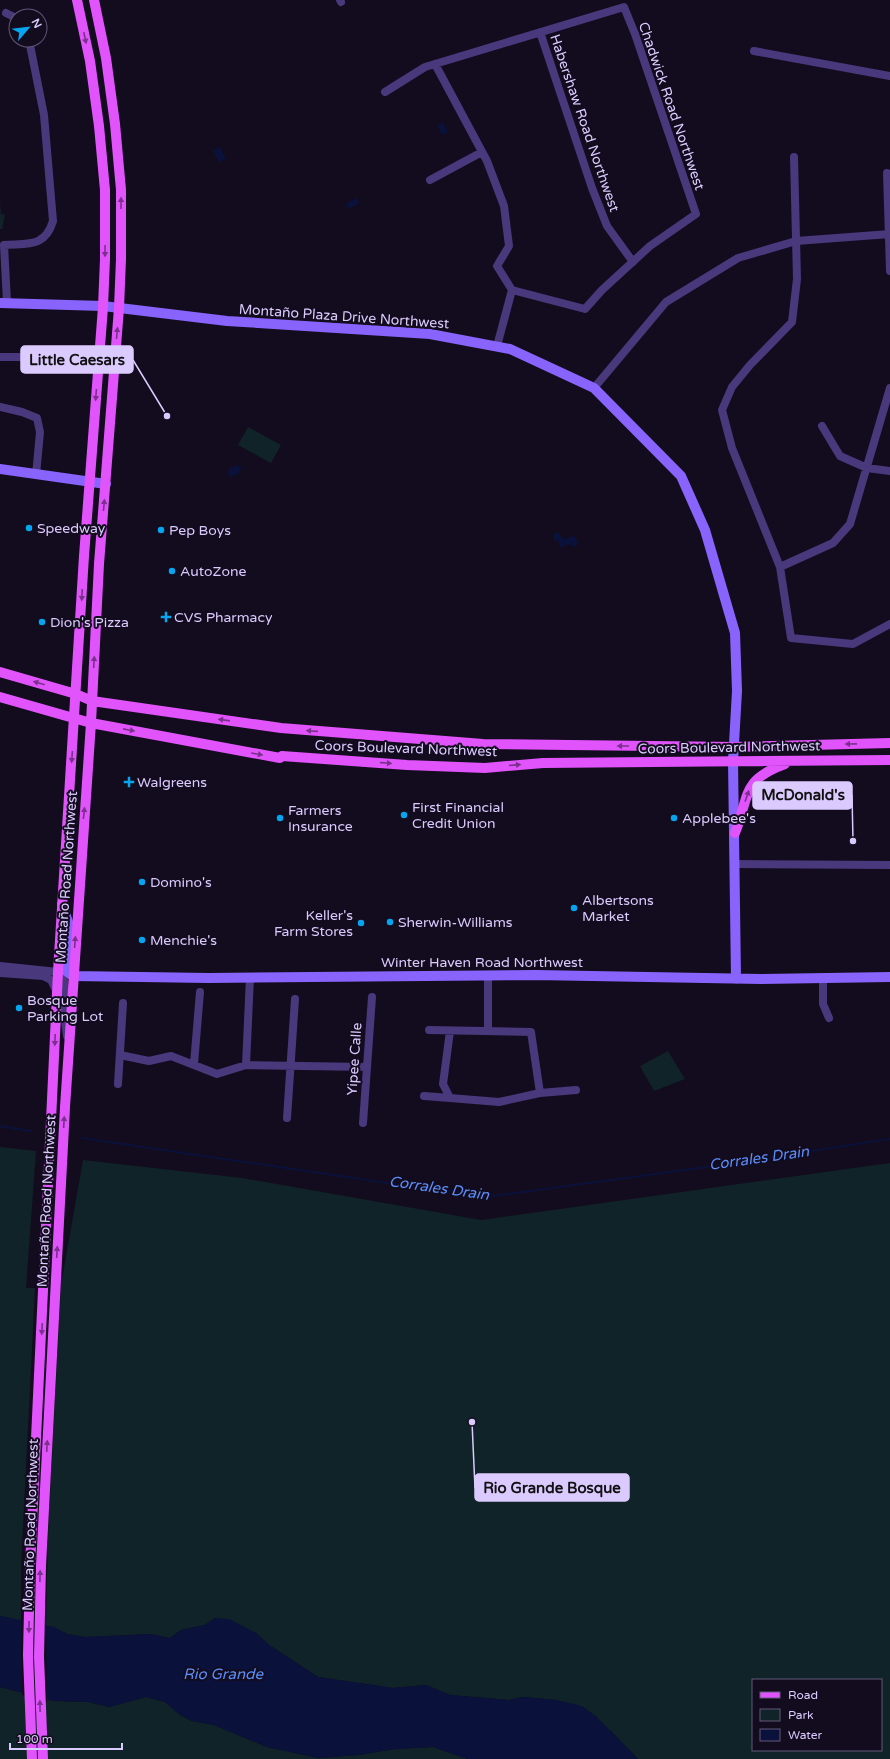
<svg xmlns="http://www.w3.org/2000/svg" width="890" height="1759" font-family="'Varela Round',sans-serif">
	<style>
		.green { fill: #102328; fill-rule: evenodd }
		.water { fill: #0a113a }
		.pier { fill: #130c1e }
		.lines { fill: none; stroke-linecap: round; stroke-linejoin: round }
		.stream { stroke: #0a113a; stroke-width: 2 }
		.street { stroke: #49387c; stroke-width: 8 }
		.secondary { stroke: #8864fc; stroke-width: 10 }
		.primary { stroke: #e154fb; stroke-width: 10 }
		.oneway { fill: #7a308c }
		.poi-dot { fill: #05a5ef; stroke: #130c1e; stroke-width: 1.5 }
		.labels { text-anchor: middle; stroke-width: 4; stroke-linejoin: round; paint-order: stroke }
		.street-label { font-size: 14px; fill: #dbcafe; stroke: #130c1e }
		.poi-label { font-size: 14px; fill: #dbcafe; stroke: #130c1e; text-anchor: start }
		.water-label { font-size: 15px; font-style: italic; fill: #5b8efb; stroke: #130c1e }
		.leader { fill: none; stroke: #dbcafe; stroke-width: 1.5 }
		.callout-dot { fill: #dbcafe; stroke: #130c1e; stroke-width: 1.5 }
		.callout { fill: #dbcafe; stroke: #dbcafe; stroke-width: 1.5 }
		.callout-label { font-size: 15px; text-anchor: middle; font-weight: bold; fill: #111 }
	</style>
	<rect width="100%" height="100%" fill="#130c1e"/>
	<path class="green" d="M0,202L1,215L5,214L2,229H0Z
		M248,427L281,445L271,463L238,445Z
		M668,1051L685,1079L654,1091L640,1066Z
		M0,1147L36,1151L26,1288H35L21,1567V1621L0,1616Z
		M83,1160L242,1178L481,1220L890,1163V1759H638L611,1731L557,1700L523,1697L509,1700L450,1695L426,1685L393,1688L318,1677L269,1645L256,1633L215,1618L205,1625L181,1630L170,1638L150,1634L85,1637L67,1634L54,1627L46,1626L48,1536L61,1285ZM753,1680H881V1750H753Z
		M0,1687L54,1701L88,1702L109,1707L146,1697L165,1702L179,1714L192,1721L214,1725L267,1747L318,1758L359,1755L395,1749L433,1747L468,1759H0Z"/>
	<path class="water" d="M443,123L448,132L442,135L437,126Z
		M220,147L226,159L219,162L213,150Z
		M357,198L359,203L349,209L346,203Z
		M237,465L242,468L239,473L231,477L228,475L229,469Z
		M554,533H559L561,537L566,539L571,536L575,537L578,544L574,547L569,544L561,548L559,546V541H555L553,537Z
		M0,1616L54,1627L67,1634L85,1637L150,1634L170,1638L181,1630L205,1625L215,1618L229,1619L256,1633L269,1645L318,1677L393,1688L426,1685L450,1695L509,1700L523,1697L557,1700L582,1706L597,1717L638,1759H468L433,1747L395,1749L359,1755L318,1758L267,1747L214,1725L192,1721L179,1714L165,1702L146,1697L109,1707L88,1702L54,1701L0,1687Z"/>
	<path class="pier" d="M21,1619L46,1624L47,1702L22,1695Z"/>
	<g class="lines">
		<path class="stream" d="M0,1126L31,1131
			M82,1138L401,1185L494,1196L692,1169L890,1139"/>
		<path class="street" d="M340,0L341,2
			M6,13L16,18
			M540,32L592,188L607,226L633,262
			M754,51L890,76
			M435,64L487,161L504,206L509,246L497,266L512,290L497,346
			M385,92L425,67L624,7L635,34L696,214L650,246L602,290L585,309L512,290
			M794,157L797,279L792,322L750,365L732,387L722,410L732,448L780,567L791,638L853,644L890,624
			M887,173L890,271
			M430,180L482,152
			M7,302L4,245C27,243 45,248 53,221L44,115L29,40
			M0,357H27L69,365
			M594,388L666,302L738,258L796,241L890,234
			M0,407L22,412L37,418L40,432L36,475
			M822,426L840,456L867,468L890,471
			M780,567L833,543L850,524L890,388
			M736,864L890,865
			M0,966L58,972L64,980L65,1021L67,1036
			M0,973L43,976L51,980L57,992
			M488,977V1031
			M823,978V1004L829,1018
			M429,1030L531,1032L540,1093L499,1102L450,1098L443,1084L450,1031
			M120,1055L149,1061L171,1056L217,1074L246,1065L367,1067
			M194,1064L200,992
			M246,1065L250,977
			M118,1084L123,1003
			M540,1093L576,1090
			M424,1096L450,1098
			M287,1118L295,999
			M363,1123L372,997"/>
		<path class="secondary" d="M0,303L103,306L227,321L430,334L510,349L594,388L681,476L705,530L735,633L737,691L733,761L736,979
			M0,469L106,484
			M62,904L68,922L66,971L73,976L209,978L535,975L761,979L890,977"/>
		<path class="primary" d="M0,672L76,694L92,701L281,728L483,744L734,747L890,743
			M0,697L91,723L280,758L282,756L407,765L485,768L543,763L890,760
			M735,833C750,795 741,780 785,764
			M32,1759L28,1655L30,1566L58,972L84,556L103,307L105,259V190L99,126L90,61L77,0
			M43,1759L39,1657L41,1566L65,1107L91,723L99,564L119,308L121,259V190L115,124L106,58L94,0"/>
	</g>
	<defs><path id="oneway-solid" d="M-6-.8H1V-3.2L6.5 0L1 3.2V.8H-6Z"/></defs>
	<g class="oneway">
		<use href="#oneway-solid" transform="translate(85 38) rotate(78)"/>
		<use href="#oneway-solid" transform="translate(121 203) rotate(-90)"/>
		<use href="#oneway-solid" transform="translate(105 251) rotate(90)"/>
		<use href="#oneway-solid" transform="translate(117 333) rotate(-85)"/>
		<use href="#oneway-solid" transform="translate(96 395) rotate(94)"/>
		<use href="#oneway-solid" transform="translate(104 505) rotate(-85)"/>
		<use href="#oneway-solid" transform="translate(82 595) rotate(93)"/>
		<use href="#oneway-solid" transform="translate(94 662) rotate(-87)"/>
		<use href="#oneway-solid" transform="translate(39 683) rotate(-164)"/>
		<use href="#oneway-solid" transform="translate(224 720) rotate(-172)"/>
		<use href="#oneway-solid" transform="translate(129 730) rotate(11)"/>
		<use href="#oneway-solid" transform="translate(312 731) rotate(-176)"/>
		<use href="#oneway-solid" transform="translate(851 744) rotate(179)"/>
		<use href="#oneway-solid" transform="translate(623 746) rotate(-180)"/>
		<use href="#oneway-solid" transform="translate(257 754) rotate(10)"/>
		<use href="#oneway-solid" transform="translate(72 757) rotate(94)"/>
		<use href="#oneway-solid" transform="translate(386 763) rotate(4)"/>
		<use href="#oneway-solid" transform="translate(515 765) rotate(-5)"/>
		<use href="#oneway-solid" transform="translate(747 796) rotate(-71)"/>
		<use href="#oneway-solid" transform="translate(84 813) rotate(-84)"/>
		<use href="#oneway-solid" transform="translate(75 942) rotate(-86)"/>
		<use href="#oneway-solid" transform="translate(55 1040) rotate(92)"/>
		<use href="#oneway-solid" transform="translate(64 1122) rotate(-87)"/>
		<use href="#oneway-solid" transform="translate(57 1252) rotate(-87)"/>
		<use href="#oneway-solid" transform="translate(42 1329) rotate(93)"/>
		<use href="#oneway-solid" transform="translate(47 1446) rotate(-87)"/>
		<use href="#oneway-solid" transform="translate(40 1576) rotate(-89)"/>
		<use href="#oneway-solid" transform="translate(29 1627) rotate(91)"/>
		<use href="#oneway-solid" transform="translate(40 1706) rotate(-91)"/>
	</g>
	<g class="poi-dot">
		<circle cx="29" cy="528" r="4"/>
		<circle cx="161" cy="530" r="4"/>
		<circle cx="172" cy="571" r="4"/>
		<path d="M164 611h4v4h4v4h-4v4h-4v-4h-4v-4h4z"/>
		<circle cx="42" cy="622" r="4"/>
		<path d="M127 776h4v4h4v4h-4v4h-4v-4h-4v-4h4z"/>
		<circle cx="404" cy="815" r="4"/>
		<circle cx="280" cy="818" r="4"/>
		<circle cx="674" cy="818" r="4"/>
		<circle cx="142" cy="882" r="4"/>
		<circle cx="574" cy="908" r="4"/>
		<circle cx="390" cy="922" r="4"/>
		<circle cx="361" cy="923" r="4"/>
		<circle cx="142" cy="940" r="4"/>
		<circle cx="19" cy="1008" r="4"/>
	</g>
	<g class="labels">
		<g class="street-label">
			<text transform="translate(672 106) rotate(71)" y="5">Chadwick Road Northwest</text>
			<text transform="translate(585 123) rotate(71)" y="5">Habershaw Road Northwest</text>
			<text transform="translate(344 316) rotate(4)" y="5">Montaño Plaza Drive Northwest</text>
			<text transform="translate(729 747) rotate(-1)" y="5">Coors Boulevard Northwest</text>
			<text transform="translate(406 748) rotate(2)" y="5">Coors Boulevard Northwest</text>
			<text transform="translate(66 877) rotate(-86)" y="5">Montaño Road Northwest</text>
			<text x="482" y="967">Winter Haven Road Northwest</text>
			<text transform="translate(354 1059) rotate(-86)" y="5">Yipee Calle</text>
			<text transform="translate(46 1201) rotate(-87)" y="5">Montaño Road Northwest</text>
			<text transform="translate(30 1525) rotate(-88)" y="5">Montaño Road Northwest</text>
		</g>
		<g class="poi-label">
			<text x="37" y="533">Speedway</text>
			<text x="169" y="535">Pep Boys</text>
			<text x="180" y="576">AutoZone</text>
			<text x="174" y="622">CVS Pharmacy</text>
			<text x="50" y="627">Dion's Pizza</text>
			<text x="137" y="787">Walgreens</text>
			<text x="412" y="812">First Financial<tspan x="412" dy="16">Credit Union</tspan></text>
			<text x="288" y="815">Farmers<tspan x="288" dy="16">Insurance</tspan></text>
			<text x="682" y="823">Applebee's</text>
			<text x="150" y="887">Domino's</text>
			<text x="582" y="905">Albertsons<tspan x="582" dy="16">Market</tspan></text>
			<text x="353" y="920" text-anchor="end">Keller's<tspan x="353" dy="16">Farm Stores</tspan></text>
			<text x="398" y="927">Sherwin-Williams</text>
			<text x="150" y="945">Menchie's</text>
			<text x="27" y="1005">Bosque<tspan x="27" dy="16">Parking Lot</tspan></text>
		</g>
		<g class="water-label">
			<text transform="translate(759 1158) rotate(-8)" y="5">Corrales Drain</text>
			<text transform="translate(439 1188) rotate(8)" y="5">Corrales Drain</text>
			<text x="223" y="1679">Rio Grande</text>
		</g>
	</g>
	<path class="leader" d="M167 416L133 360M853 841L852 795M472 1422L475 1488"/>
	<g class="callout-dot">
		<circle cx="167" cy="416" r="4"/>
		<circle cx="853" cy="841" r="4"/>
		<circle cx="472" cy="1422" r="4"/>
	</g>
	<g class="callout">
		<rect x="21" y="346" width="112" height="27" rx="4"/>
		<rect x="753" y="782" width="99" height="27" rx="4"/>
		<rect x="475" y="1474" width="154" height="27" rx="4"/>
	</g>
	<g class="callout-label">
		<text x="77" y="365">Little Caesars</text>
		<text x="803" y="800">McDonald's</text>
		<text x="552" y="1493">Rio Grande Bosque</text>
	</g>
	<rect x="752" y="1679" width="130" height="72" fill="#130c1e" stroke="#635878"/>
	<rect x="760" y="1692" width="20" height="6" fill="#e154fb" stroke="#635878"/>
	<text x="788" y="1699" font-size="12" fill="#dbcafe">Road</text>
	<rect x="760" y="1709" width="20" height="12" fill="#102328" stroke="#635878"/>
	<text x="788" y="1719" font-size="12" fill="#dbcafe">Park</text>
	<rect x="760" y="1729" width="20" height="12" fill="#0a113a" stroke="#635878"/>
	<text x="788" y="1739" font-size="12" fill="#dbcafe">Water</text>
	<g transform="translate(28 28) rotate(62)"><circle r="19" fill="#130c1e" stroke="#635878"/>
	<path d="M0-3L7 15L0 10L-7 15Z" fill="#05a5ef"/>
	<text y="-6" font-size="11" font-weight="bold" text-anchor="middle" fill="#dbcafe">N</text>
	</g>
	<path d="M10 1743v6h112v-6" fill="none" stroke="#dbcafe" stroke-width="2"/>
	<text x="16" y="1743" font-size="12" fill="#dbcafe" stroke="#130c1e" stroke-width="3" paint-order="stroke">100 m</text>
</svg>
